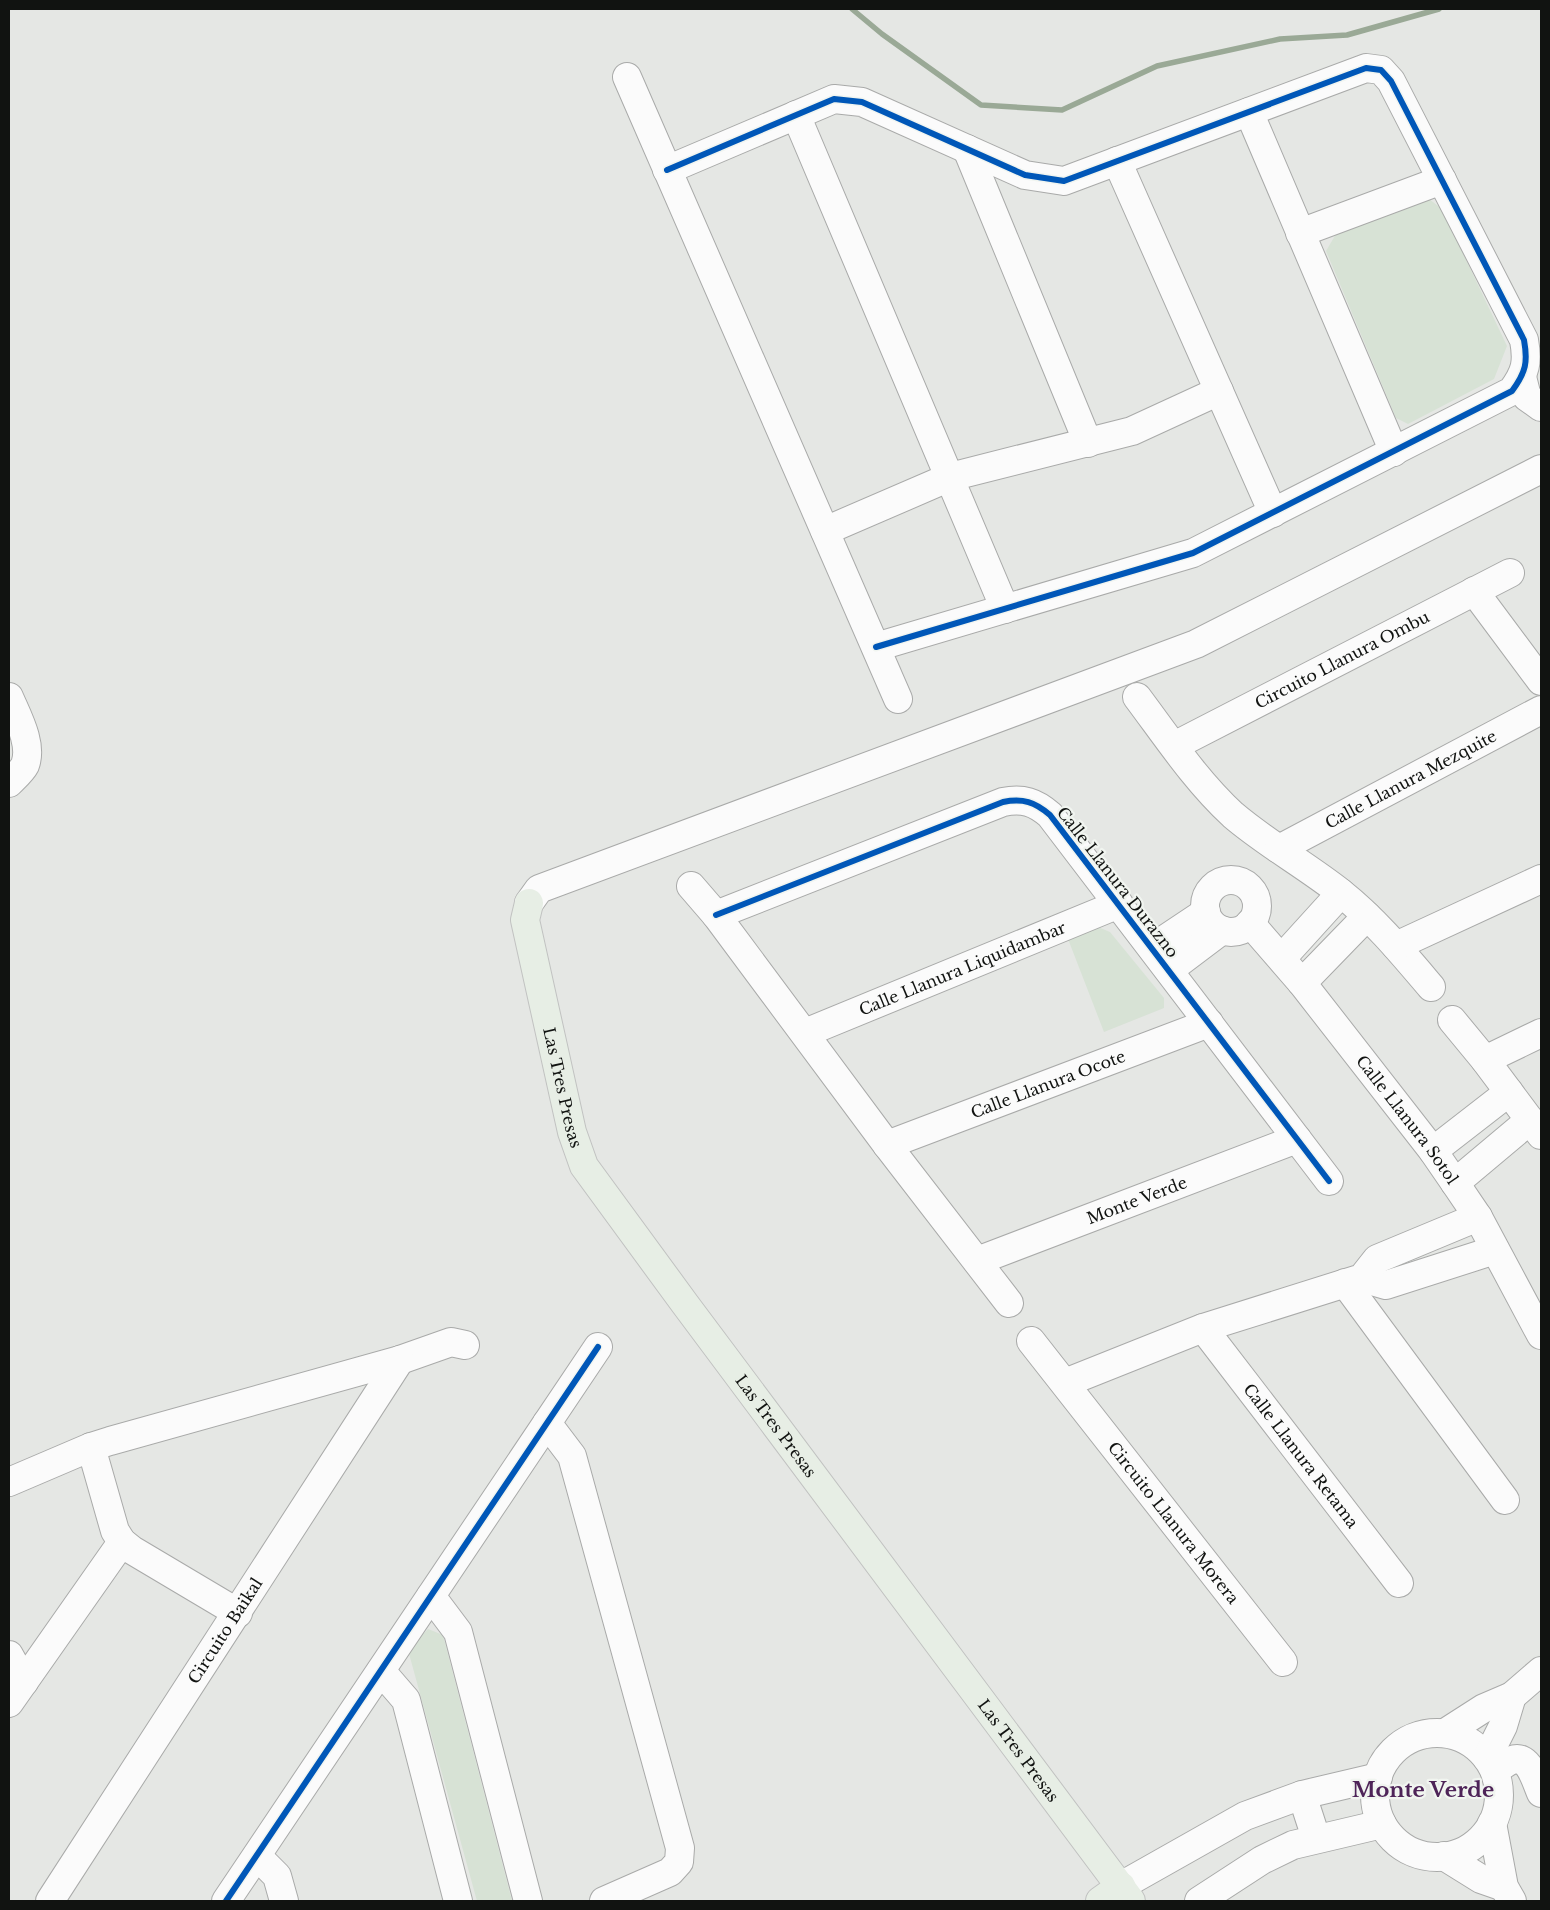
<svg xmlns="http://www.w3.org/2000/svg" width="1550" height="1910" font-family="'Libre Baskerville',serif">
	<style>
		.green { fill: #d7e2d5 }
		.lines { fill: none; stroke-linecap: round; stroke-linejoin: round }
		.stream { stroke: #9aa996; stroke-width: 5.5 }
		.minor-casing { stroke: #a9aaa9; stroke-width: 30 }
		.major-casing { stroke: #c1c2c1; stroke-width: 30 }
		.minor { stroke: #fbfbfb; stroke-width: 28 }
		.major { stroke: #e7eee5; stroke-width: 28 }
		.cycleway-casing { stroke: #f1f5f0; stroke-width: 9 }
		.cycleway { stroke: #0057b8; stroke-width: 6 }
		.labels { text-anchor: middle; stroke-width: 4.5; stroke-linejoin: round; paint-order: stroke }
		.street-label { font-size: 16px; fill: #111311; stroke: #f1f5f0 }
		.district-label { font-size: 21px; font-weight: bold; fill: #4e2458; stroke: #f1f5f0 }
	</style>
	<rect width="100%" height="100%" fill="#e5e7e4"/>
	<path class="green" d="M1429,199L1442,209L1507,346L1494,379L1408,424L1396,418L1326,251L1336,234Z
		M1098,927L1110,932L1164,998V1008L1104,1032L1068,939Z
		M428,1629L443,1635L512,1901H477L408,1650Z"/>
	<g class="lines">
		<path class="stream" d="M852,9L882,34L981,105L1062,110L1157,66L1280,39L1347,35L1439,9"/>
		<g class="minor-casing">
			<g id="minor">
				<path d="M627,77L898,699"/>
				<path d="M1249,112L1394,452"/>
				<path d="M796,115L1005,609"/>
				<path d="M967,149L1088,443"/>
				<path d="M1117,161L1273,513"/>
				<path d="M667,170L834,99L862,102L1025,175L1064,181L1366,68L1381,70L1391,81L1524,340C1528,362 1526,372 1512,391L1193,553L876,647"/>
				<path d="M1300,233L1442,180"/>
				<path d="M1522,377L1527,397L1541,407"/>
				<path d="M825,531L950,477L1132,431L1219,391"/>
				<path d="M1474,591L1541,681"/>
				<path d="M9,697C17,716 33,744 25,765C22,771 14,778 9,783"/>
				<path d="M1137,697C1167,737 1196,781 1233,815C1267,844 1307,866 1341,893C1375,920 1403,954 1431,987"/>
				<path id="s1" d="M1174,746L1510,573"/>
				<path id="s2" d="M1279,849L1541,710"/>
				<circle cx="1231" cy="906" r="26"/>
				<path d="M691,886L716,915L887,1145L1009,1303"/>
				<path d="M529,903L539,889L1196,644L1541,469"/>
				<path d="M716,915L1003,802C1023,798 1035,802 1050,815L1329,1181"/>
				<path id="s3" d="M1250,923L1302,983L1433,1151L1455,1183L1478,1217L1541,1335"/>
				<path d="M1396,946L1541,879"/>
				<path d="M1152,948L1206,912"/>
				<path d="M1282,958L1341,893"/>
				<path d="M1169,970L1222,930"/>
				<path d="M1302,983L1367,916"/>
				<path d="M1452,1020L1485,1060L1541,1135"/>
				<path id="s4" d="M805,1033L1119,904"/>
				<path d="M1485,1060L1541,1033"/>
				<path id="s5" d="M887,1145L1209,1023"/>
				<path d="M1433,1151L1509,1092"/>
				<path d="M1455,1183L1530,1120"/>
				<path id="s6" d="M977,1261L1297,1139"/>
				<path d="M1362,1278L1386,1285L1495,1250"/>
				<path d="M1345,1283L1505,1500"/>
				<path id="s7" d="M1203,1328L1399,1583"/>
				<path id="s8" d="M1031,1341L1283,1662"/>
				<path d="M1065,1383L1203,1328L1362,1278L1377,1259L1478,1217"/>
				<path d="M547,1423L572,1456L680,1848L679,1862L670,1872L604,1901"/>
				<path d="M91,1447L115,1531L122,1542L132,1550L238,1613"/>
				<path d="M9,1482L91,1447L110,1441L400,1360L451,1342L465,1345"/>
				<path d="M431,1596L458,1632L528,1901"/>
				<path d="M9,1655L24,1682"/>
				<path d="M381,1671L406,1700L458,1901"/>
				<path d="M9,1703L122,1542"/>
				<path d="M1445,1733L1484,1708L1512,1696L1541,1671"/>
				<circle cx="1437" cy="1795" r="62"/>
				<path d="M1487,1758L1503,1726L1512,1696"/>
				<path d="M1495,1771C1500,1767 1506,1762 1512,1760C1529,1753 1536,1782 1541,1793"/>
				<path d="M1302,1795L1316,1838"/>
				<path d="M1492,1823L1504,1887L1512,1901"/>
				<path d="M257,1856L277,1876L284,1901"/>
				<path d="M1444,1856L1481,1879L1504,1887"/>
				<path d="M1121,1886L1245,1816L1302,1795L1378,1777"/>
				<path id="s9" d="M50,1901L400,1360"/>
				<path d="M226,1901L598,1347"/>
				<path d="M1199,1901L1262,1860L1293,1845L1382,1824"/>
			</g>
		</g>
		<g class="major-casing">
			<g id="major">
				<path id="s10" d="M529,903L525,920L572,1132L584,1166L685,1304L1131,1901"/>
				<path d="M1100,1901L1121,1886"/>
			</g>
		</g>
		<use href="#minor" class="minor"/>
		<use href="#major" class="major"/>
		<g class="cycleway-casing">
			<path id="cycleway" d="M667,170L834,99L862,102L1025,175L1064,181L1366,68L1381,70L1391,81L1524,340C1528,362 1526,372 1512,391L1193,553L876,647
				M716,915L1003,802C1023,798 1035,802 1050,815L1329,1181
				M226,1901L598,1347"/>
		</g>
		<use href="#cycleway" class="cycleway"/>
	</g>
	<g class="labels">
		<g class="street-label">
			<text dy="6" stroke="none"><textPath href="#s1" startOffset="189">Circuito Llanura Ombu</textPath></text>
			<text dy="6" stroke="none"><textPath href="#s2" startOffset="149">Calle Llanura Mezquite</textPath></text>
			<text transform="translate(1118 882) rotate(52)" y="6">Calle Llanura Durazno</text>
			<text dy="6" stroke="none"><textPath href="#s4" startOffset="170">Calle Llanura Liquidambar</textPath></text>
			<text dy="6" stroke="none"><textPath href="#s5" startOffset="172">Calle Llanura Ocote</textPath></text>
			<text dy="6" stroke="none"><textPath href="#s10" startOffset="189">Las Tres Presas</textPath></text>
			<text dy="6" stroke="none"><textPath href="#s3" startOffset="252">Calle Llanura Sotol</textPath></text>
			<text dy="6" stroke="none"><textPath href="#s6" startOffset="171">Monte Verde</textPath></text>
			<text dy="6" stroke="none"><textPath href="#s10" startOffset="594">Las Tres Presas</textPath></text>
			<text dy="6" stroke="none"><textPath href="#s7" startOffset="161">Calle Llanura Retama</textPath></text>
			<text dy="6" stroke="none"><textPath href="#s8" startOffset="231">Circuito Llanura Morera</textPath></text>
			<text dy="6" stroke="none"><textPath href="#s9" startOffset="322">Circuito Baikal</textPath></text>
			<text dy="6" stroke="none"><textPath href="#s10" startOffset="999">Las Tres Presas</textPath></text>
		</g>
		<g class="district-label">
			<text x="1423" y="1797">Monte Verde</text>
		</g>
	</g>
	<rect width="1550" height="1910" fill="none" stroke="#111311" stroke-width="20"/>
</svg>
